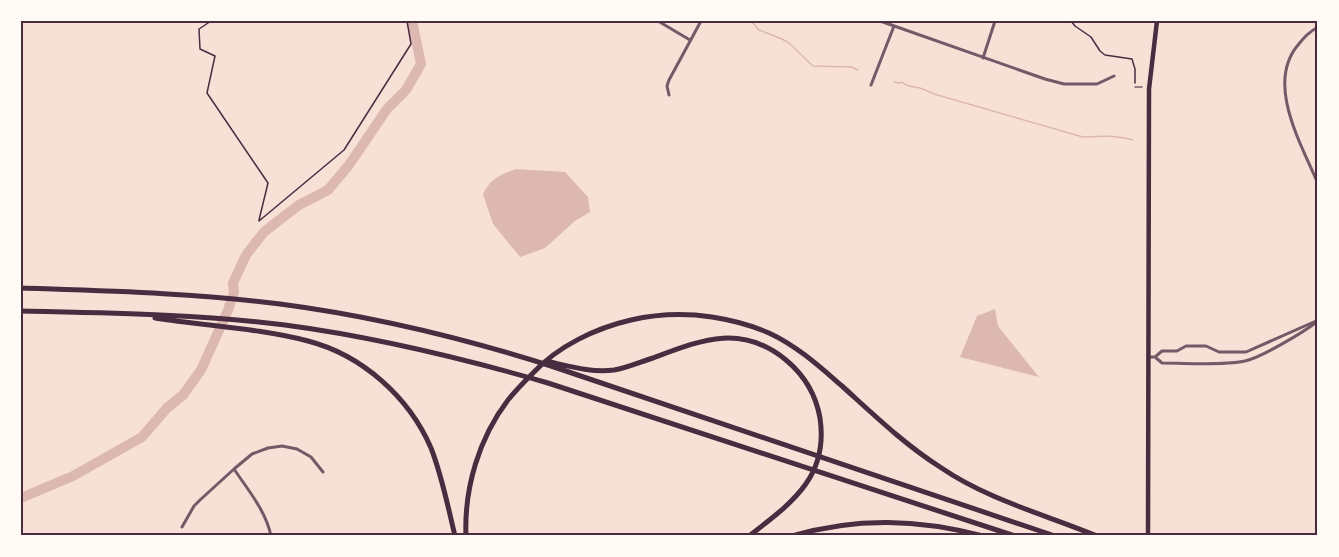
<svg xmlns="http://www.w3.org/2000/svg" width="1339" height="557" font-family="Literata,serif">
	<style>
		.water { fill: #dcb8b0 }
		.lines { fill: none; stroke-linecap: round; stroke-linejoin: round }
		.stream { stroke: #dcb8b0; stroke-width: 1.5 }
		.river { stroke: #dcb8b0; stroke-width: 10 }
		.path { stroke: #4a2c40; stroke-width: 1.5 }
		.service { stroke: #755966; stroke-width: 1.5 }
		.minor { stroke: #755966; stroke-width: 3 }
		.secondary { stroke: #4a2c40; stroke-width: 4.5 }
		.motorway { stroke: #4a2c40; stroke-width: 5 }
		.neatline { fill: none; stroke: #4a2c40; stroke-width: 2 }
	</style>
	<rect width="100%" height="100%" fill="#f7e1d7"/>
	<path class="water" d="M516,169L565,172L588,197L590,212L575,221L545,248L520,257L493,224L483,194C491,178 499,175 516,169Z
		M995,309L998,326L1039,377L960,357L977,316Z"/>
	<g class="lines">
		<path class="stream" d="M751,21L759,30L782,39L789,43L813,66L851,67L858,70
			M894,82L899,83L902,82C908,88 913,86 920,88C925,90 930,92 934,94L1083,137C1100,136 1116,135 1133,140"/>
		<path class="river" d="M21,498L73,476L142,437L167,408L183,395L201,370L228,310L234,292L233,283L246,255L264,232L282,218L299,205L328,190L349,165L387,109L406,90L421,64L412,21"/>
		<path class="path" d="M211,21L199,29L200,49L215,56L207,93L268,183L259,220
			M1071,21L1075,26L1091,37L1100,51L1105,55L1132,59L1135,69V83
			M259,221L344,150L411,44L407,21"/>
		<path class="service" d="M1135,87H1142"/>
		<path class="minor" d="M658,21L690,40
			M880,21L1045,79L1064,84H1097L1114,76
			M1318,27C1309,32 1304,37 1298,45C1265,84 1302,145 1318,184
			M983,58L995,21
			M871,85L894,26
			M669,95L667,86L669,80L701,21
			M1318,200L1317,205L1318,209
			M1149,357H1155L1162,363C1188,363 1221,366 1245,361C1262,357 1304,332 1318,321
			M1155,357L1162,351H1177L1186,346H1206L1219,352H1246L1316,321
			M234,469C248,490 266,511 271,536
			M182,527L194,506L200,500L234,469L252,454L268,448L282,446L297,449L311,457L323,472"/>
		<path class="secondary" d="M1148,536L1149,89L1157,21"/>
		<path class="motorway" d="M21,288C108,291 194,293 280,304C372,316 463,338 551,366L1055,536
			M21,311C109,313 198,314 285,325C375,337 462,358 548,383L1015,536
			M155,318C205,326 258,328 308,341C362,355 409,397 431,448C442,476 448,507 455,536
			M546,361C569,366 591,373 614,370C627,368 640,362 653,358C701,340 741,323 786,360C804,375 816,395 820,418C829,478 790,504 749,536
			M466,536C464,488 479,438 508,400C516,390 524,382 533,373C558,346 596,328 631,320C657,314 685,313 712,317C731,320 751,325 769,333C797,346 819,366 842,386C873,414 904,444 940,467C988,500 1044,514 1097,536
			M792,536C857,517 918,519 983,536"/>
	</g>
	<rect width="1339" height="557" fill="none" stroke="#fffaf5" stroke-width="45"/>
	<rect x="22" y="22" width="1294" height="512" class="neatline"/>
</svg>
